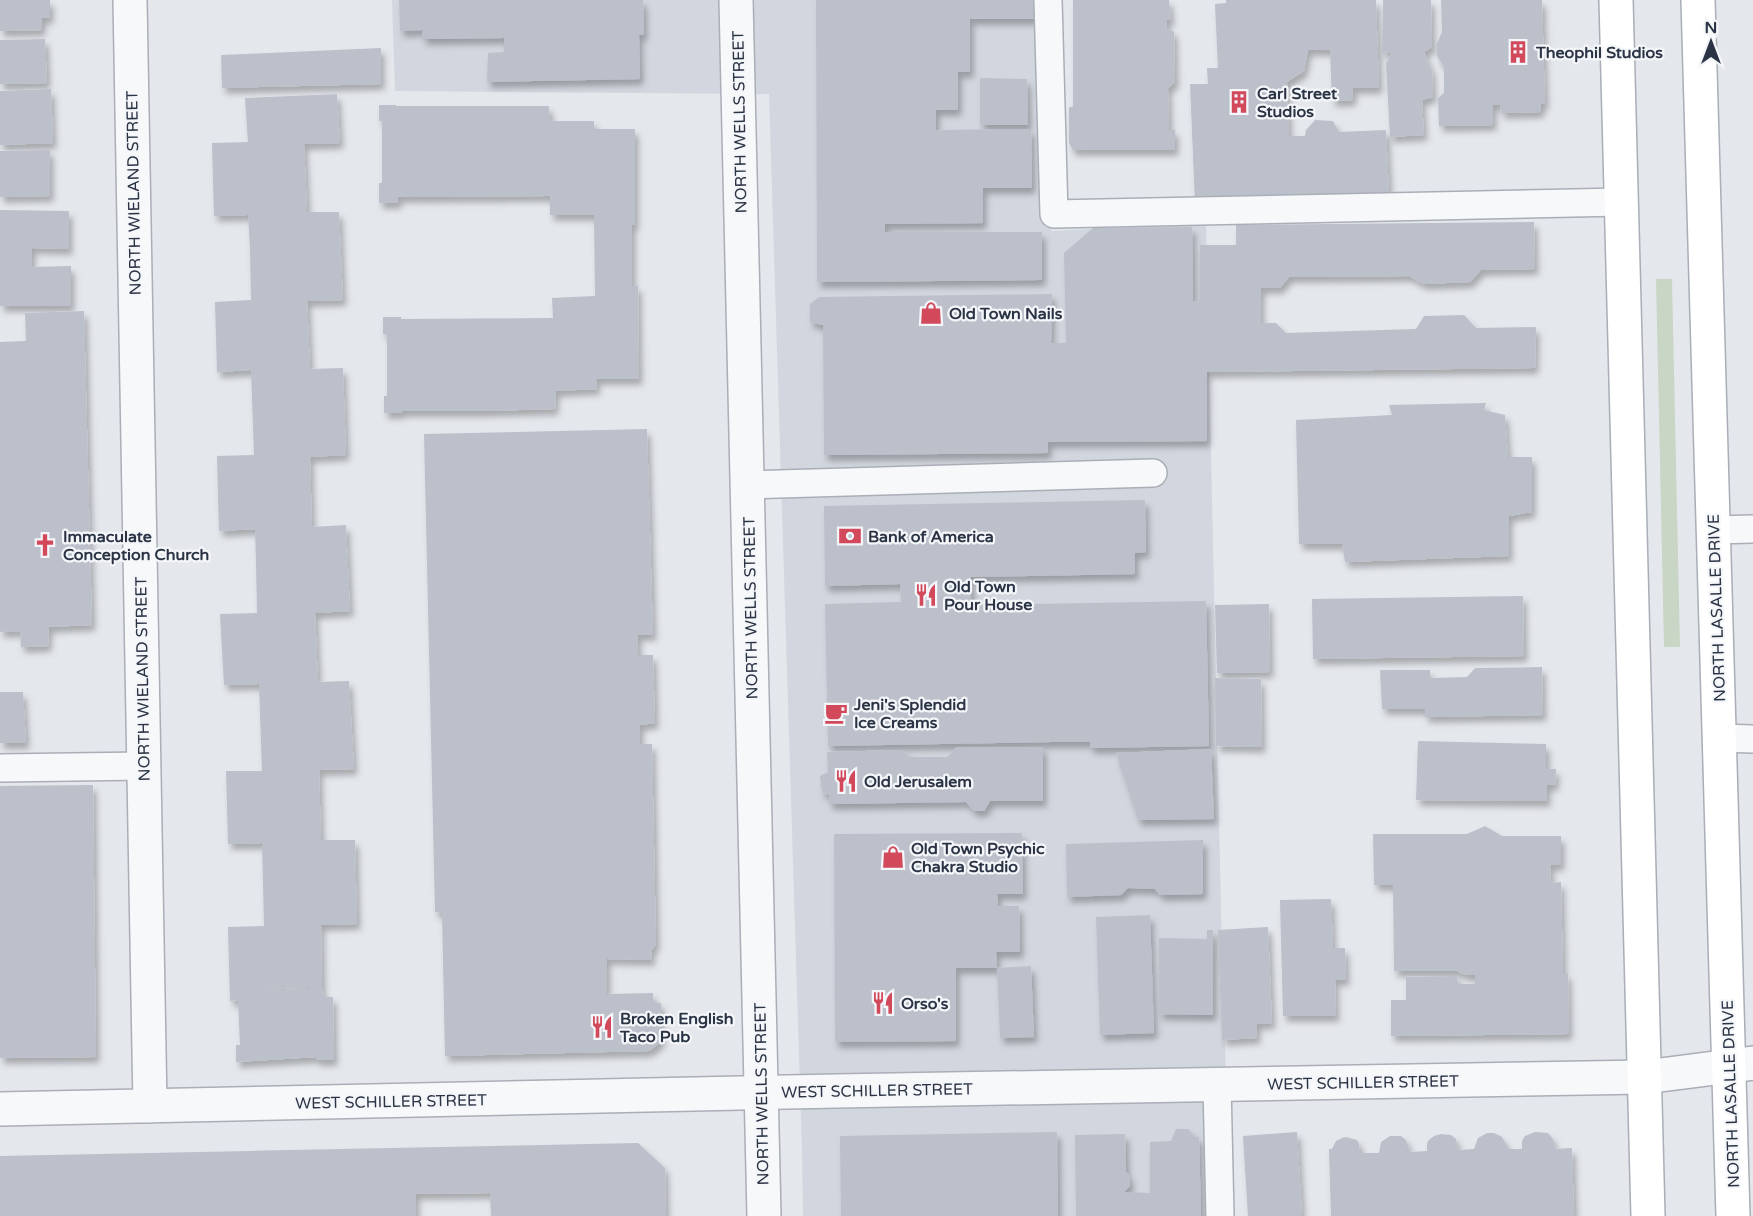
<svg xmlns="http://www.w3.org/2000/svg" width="1753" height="1216" font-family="'Varela Round',sans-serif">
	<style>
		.built { fill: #d2d6de }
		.green { fill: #c9d6c5 }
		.building { fill: #bbc0ca; fill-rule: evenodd; filter: url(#shadow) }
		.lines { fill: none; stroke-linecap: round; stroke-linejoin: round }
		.service-casing { stroke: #a9aeb7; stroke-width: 30 }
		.minor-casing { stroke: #a9aeb7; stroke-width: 36 }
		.tertiary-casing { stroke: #a9aeb7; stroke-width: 36 }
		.secondary-casing { stroke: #a9aeb7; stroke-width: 36 }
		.service { stroke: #f7f8fa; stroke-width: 27 }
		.minor { stroke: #f7f8fa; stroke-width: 33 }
		.tertiary { stroke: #f7f8fa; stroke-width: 33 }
		.secondary { stroke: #fff; stroke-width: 33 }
		.labels { text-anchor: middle; stroke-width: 4.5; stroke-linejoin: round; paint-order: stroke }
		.poi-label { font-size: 16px; font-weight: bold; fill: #2b3445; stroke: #f4f6f9; text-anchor: start }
		.street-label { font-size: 16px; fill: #2b3445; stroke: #f4f6f9 }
	</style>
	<defs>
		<filter id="shadow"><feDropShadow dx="3.5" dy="6" stdDeviation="3" flood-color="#0004"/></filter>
	</defs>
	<rect width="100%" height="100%" fill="#e4e7ec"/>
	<path class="built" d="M392,0H1050L1051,231L1206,223L1221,912L1230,1216H803L802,1151L769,94L395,91Z"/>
	<path class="green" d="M1656,279H1672L1680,647H1664Z"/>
	<path class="building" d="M0,0H50V18H42V30L0,31Z
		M399,0H643L644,35H639L640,79L487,82L488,53L504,52V38L422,39L423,30L400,31Z
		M816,0H1035L1038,19H970V72H958V110H936V130L1031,129L1032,188H983V223L885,224V232H1042V280L817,282Z
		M1073,0H1169L1171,20H1166L1167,28L1174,32L1175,82L1168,88L1169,130H1175V150H1073L1069,143V107H1073Z
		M1226,0H1376L1379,88H1353V100L1332,101L1330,50H1308L1304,71L1287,82L1289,136H1305L1306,130L1315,120L1333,121L1339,132L1386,130L1389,195L1195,203L1190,84H1208L1207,68H1218L1215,4L1226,3Z
		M1383,0H1431L1432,47L1424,52L1432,71L1433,97L1422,100L1424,135L1390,137L1386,63L1392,53H1382Z
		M1441,0H1542L1545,104H1541V112L1501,113L1500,105H1493V125L1439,126L1438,98L1444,93V67L1437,56V43L1442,32Z
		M45,39L47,83L0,84V40Z
		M381,48V84L222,88L221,55Z
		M980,78L1027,79L1028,125H980Z
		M51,89L53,143L0,145V91Z
		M337,94L340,143L304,144L305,166L307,212H339L343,300L307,301L310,369L343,368L346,455L310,457L312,527L346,525L350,611L315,613L318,682L349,681L354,769L319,770L321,840H355L357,924L321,925L322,988L324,997H333L334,1060H316V1057L236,1062V1045H240L238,1000L230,1001L228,927L264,926L262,843L228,844L226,771H262L259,684L224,685L220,614L257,613L256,562L255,529L219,531L217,456L254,455L251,370L217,372L215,302L251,300L250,247L248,215L214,216L212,143L248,142L245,98ZM250,989L308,988V989L283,990Z
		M379,105H396V106H549L550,121H594V129H635V225H632V286H638L639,379H596L597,389L556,391L555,409L482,411H402V413H384V396H387V334H383V317H401V319L553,318L552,298L595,296L594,215H550V196L398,197V203H379V183H382V121H379Z
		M50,150V196L0,197V151Z
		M0,210L69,211V249L32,248V267L71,266V306H0Z
		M1534,222L1535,269L1481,270L1470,282L1424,284L1409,276L1289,277L1280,288H1261V323H1276L1286,333L1416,329L1424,316L1464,315L1476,328L1536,327L1535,368L1207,372V441L1048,442V453L824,455L823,325L810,322V304L819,297L1052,294L1051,343H1066L1064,253L1093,228L1192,227L1193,302L1200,301V245H1236V225Z
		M84,311L92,625L49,627L48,646L21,647L20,631L0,632V342L26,341L25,313Z
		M1486,403L1484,410L1505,415L1508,457H1532V512L1509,516V556L1345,562L1342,544H1299L1296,420L1392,415L1389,405Z
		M647,429L653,635H638V655H653L655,723L640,725V744H652L656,944L651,951L652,960L607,959V994L653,993V1002L661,1003V1042L649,1051L445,1056L442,913L435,912L424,434Z
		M1145,500L1146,552L1135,553V574L971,577V605L1206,601L1209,746L1090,748V742H1052L828,746L825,604L901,602L900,584L825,586L824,506Z
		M1523,596L1524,656L1313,659L1312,599Z
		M1269,604L1270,672L1217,673L1215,605Z
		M1542,667L1543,715L1425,717V709H1382L1380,670H1430V678L1467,677L1475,668Z
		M1215,678L1261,679L1262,747L1216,746Z
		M0,692H23L26,743H0Z
		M1418,741L1546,744V769H1556L1555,785H1547V801L1416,800Z
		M957,747H1043V801H990L984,811H974L966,802L829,804V795L822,792L820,776L828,772L827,752L903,750L909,757H947Z
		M1211,749L1214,819L1138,820L1116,753Z
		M93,785L96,1057L0,1058V786Z
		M1485,826L1502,836H1561V865H1550L1551,883L1561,882L1563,974H1568L1569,1034L1391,1036V1000H1406V977L1457,976L1458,984H1475V975H1466L1457,971H1394L1393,885H1374L1373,834H1467Z
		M1022,833L1023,894H997L998,906H1019L1020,952H996L997,968L1031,966L1034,1037L1000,1038L997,968H956V1041L835,1042L834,834Z
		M1203,840V894L1160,895L1155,889L1128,888L1121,895L1067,897L1066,844Z
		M1331,899L1333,948H1345L1346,980H1335L1336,1016H1283L1280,900Z
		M1150,915L1154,1033L1100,1035L1096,917Z
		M1268,927L1272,1023L1257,1024V1038L1222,1040L1218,930Z
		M1207,930H1213V1015L1159,1014V938L1207,939Z
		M1176,1129H1188L1195,1137H1199L1201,1216H1076L1075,1135L1125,1134L1126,1172L1130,1177V1186L1124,1192L1150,1193V1142L1171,1141Z
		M1057,1132L1058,1216H841L840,1136Z
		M1297,1132L1302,1216H1248L1243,1136Z
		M1535,1132L1548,1133L1553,1139L1555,1149L1572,1148L1574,1216H1331L1329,1149H1332L1336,1141L1342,1138L1346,1137L1357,1140L1359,1144L1360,1153H1379L1381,1142L1390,1136H1401L1406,1140L1410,1152L1427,1151V1144L1428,1141L1434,1136L1441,1134L1451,1135L1456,1139L1458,1150L1474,1149L1478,1138L1487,1133H1494L1502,1137L1507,1146V1149H1522V1141L1525,1136Z
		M638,1143L665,1168L666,1216H491L490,1193L416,1194V1216H0V1156Z"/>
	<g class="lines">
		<g class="service-casing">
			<path id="service" d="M1048,0L1054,214L1621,202
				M747,485L1153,473
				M1714,530L1753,529
				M1720,738L1753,739
				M0,768L144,766
				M1217,1084L1220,1216"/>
		</g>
		<g class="minor-casing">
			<path id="minor" d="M130,0L150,1106
				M0,1109L837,1091L1645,1077L1753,1063"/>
		</g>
		<g class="tertiary-casing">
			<path id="tertiary" d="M736,0L764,1216"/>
		</g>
		<g class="secondary-casing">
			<path id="secondary" d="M1616,0L1648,1216
				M1698,0L1733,1216"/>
		</g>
		<use href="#service" class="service"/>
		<use href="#minor" class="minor"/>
		<use href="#tertiary" class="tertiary"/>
		<use href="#secondary" class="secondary"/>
	</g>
	<defs>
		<g id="building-bare" transform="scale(1.8)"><path d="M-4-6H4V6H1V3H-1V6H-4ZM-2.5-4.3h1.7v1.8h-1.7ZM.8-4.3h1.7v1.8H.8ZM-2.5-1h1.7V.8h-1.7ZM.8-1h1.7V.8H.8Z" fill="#d1495b" stroke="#f4f6f9" stroke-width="2.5" paint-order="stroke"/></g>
		<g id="shop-bare" transform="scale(1.8)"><path d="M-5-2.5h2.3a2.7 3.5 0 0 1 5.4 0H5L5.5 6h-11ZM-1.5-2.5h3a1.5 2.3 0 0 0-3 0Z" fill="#d1495b" stroke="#f4f6f9" stroke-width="2.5" paint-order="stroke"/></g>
		<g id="bank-bare" transform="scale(1.8)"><path d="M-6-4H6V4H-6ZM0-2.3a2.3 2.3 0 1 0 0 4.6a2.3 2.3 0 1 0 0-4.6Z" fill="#d1495b" stroke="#f4f6f9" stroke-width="2.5" paint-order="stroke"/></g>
		<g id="church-bare" transform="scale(1.8)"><path d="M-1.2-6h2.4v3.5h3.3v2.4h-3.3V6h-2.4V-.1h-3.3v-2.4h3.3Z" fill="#d1495b" stroke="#f4f6f9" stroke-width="2.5" paint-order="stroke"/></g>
		<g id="restaurant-bare" transform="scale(1.8)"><path d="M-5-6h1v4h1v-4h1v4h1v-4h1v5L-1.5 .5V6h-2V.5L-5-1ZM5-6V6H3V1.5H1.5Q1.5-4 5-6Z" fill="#d1495b" stroke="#f4f6f9" stroke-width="2.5" paint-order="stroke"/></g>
		<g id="cafe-bare" transform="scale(1.8)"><path d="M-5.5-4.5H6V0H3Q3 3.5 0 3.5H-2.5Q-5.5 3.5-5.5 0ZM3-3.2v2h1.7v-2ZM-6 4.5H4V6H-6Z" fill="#d1495b" stroke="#f4f6f9" stroke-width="2.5" paint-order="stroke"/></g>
	</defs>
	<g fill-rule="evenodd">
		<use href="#building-bare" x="1518" y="52"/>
		<use href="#building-bare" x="1239" y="102"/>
		<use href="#shop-bare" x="931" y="313"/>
		<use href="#bank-bare" x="850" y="536"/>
		<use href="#church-bare" x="45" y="545"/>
		<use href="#restaurant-bare" x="926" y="595"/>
		<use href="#cafe-bare" x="836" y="713"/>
		<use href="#restaurant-bare" x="846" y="781"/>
		<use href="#shop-bare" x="893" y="857"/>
		<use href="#restaurant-bare" x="883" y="1003"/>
		<use href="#restaurant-bare" x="602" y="1027"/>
	</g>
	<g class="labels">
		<g class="poi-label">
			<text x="1536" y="58">Theophil Studios</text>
			<text x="1257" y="99">Carl Street<tspan x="1257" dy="18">Studios</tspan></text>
			<text x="949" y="319">Old Town Nails</text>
			<text x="63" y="542">Immaculate<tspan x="63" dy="18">Conception Church</tspan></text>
			<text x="868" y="542">Bank of America</text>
			<text x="944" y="592">Old Town<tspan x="944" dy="18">Pour House</tspan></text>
			<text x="854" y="710">Jeni's Splendid<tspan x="854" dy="18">Ice Creams</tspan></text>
			<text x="864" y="787">Old Jerusalem</text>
			<text x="911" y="854">Old Town Psychic<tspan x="911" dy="18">Chakra Studio</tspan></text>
			<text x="901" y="1009">Orso's</text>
			<text x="620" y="1024">Broken English<tspan x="620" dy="18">Taco Pub</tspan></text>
		</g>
		<g class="street-label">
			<text transform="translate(739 122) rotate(-91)" y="6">NORTH WELLS STREET</text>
			<text transform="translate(133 193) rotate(-91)" y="6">NORTH WIELAND STREET</text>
			<text transform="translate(750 608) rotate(-91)" y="6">NORTH WELLS STREET</text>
			<text transform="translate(1716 608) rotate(-92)" y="6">NORTH LASALLE DRIVE</text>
			<text transform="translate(142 679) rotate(-91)" y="6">NORTH WIELAND STREET</text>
			<text transform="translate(1363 1082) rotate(-1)" y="6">WEST SCHILLER STREET</text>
			<text transform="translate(877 1090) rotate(-1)" y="6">WEST SCHILLER STREET</text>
			<text transform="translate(761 1094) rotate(-91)" y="6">NORTH WELLS STREET</text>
			<text transform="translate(1730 1094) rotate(-92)" y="6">NORTH LASALLE DRIVE</text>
			<text transform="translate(391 1101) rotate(-1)" y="6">WEST SCHILLER STREET</text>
		</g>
	</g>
	<g transform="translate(1711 42)" stroke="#f4f6f9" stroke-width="4.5" paint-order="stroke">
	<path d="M0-4.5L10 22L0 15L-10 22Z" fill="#2b3445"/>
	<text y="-9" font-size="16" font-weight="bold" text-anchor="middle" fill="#2b3445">N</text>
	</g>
</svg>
